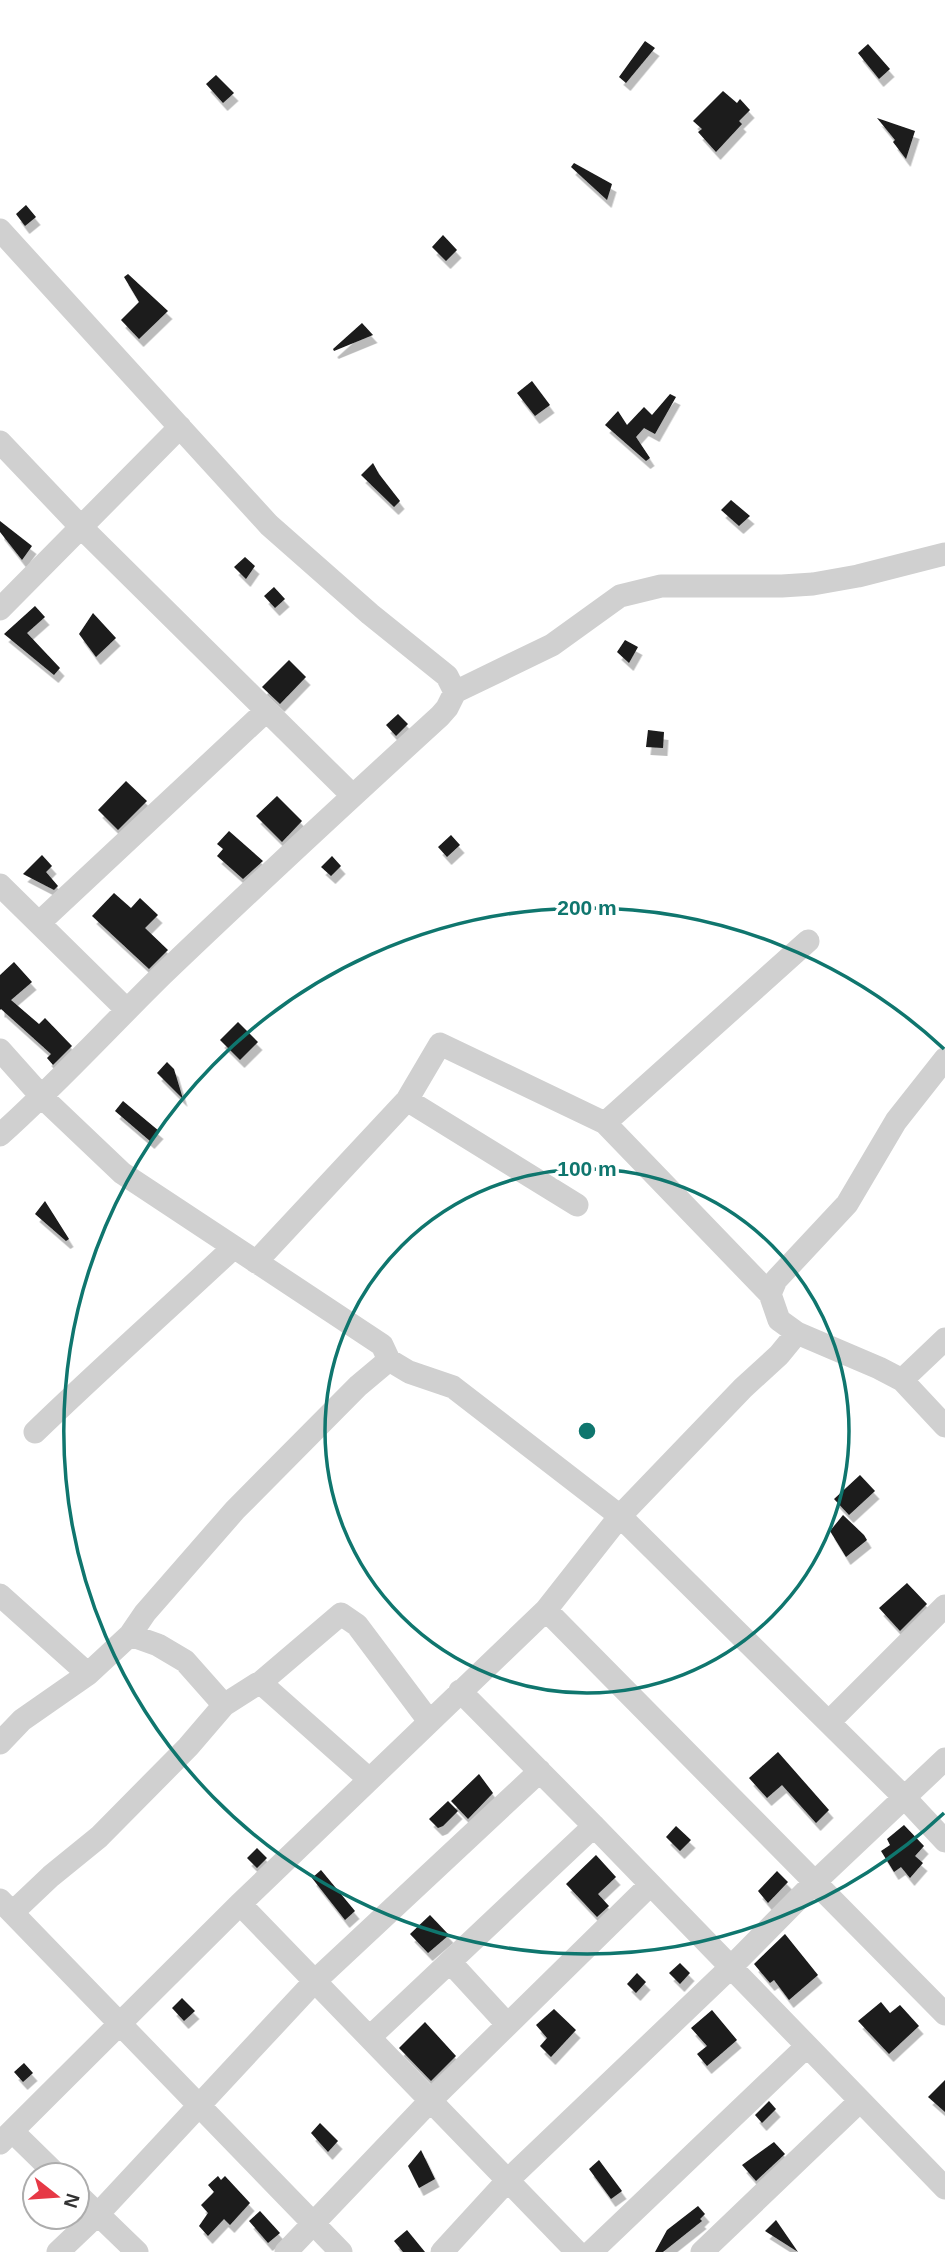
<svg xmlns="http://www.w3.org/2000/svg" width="945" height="2252" font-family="Helvetica,sans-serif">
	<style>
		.building { fill: #1a1a1a; filter: url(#shadow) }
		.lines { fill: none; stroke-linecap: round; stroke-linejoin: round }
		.minor { stroke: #d0d0d0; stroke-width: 23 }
		.ring { fill: none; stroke: #0f766e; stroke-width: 3.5 }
		.centre { fill: #0f766e; stroke: #fff; stroke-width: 3.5 }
		.ring-label { font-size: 21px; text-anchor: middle; font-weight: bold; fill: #0f766e; stroke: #fff; stroke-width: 7; stroke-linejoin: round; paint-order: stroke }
	</style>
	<defs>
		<filter id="shadow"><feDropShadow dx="4.5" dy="8" stdDeviation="0" flood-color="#0004"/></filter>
	</defs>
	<rect width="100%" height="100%" fill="#fff"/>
	<path class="building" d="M645,41L655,48L626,83L619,77Z
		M868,44L890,69L879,79L858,53Z
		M216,75L234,93L223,103L206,84Z
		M723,91L737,103L740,99L750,110L739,121L742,124L716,152L698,132L702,129L693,121Z
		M877,118L915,131L906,159L893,142L895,140Z
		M574,163L612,184L607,200L571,167Z
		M26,205L36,217L25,226L16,214Z
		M443,235L457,250L446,261L432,247Z
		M128,274L168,311L139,339L121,320L139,302L124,277Z
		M362,323L373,335L334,351L333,349Z
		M532,381L550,405L535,416L517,393Z
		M670,394L676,397L655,434L644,428L636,437L650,458L646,461L605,425L618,411L627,425L644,407L652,415Z
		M373,463L379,474L400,501L394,507L361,475Z
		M731,500L750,516L739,526L721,510Z
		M0,521L32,546L22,560L0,532Z
		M245,557L255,566L246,579L234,567Z
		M274,587L285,599L275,608L264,596Z
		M35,606L45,617L27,633L60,668L54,675L4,634Z
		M93,613L116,638L96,657L79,634Z
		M625,640L638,647L629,663L617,652Z
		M289,660L306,677L280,704L262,687Z
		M398,714L408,724L396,736L386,725Z
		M648,730L664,732L663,748L646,747Z
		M126,781L147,801L118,830L98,810Z
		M277,796L302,821L282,842L256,816Z
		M229,831L263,861L243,879L217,856L223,849L217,844Z
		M451,835L460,845L447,857L438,847Z
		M42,855L52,866L46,872L58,886L54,890L23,874Z
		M332,856L341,866L331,876L321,867Z
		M114,893L131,908L140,898L158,915L145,928L168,950L149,969L92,916Z
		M14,962L32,982L11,1000L39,1024L45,1018L72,1046L53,1065L47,1058L51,1054L1,1009L0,1010V975Z
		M238,1022L258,1042L240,1060L220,1040Z
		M167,1062L174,1069L183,1099L157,1073Z
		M123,1101L159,1131L150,1141L115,1111Z
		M45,1201L69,1239L66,1241L35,1214Z
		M860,1475L875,1491L849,1515L834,1499Z
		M843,1515L864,1535L867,1540L846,1557L830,1531Z
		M907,1583L927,1604L900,1631L879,1608Z
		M778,1752L829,1810L816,1823L782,1785L767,1798L749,1778Z
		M479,1774L493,1793L468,1819L451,1801Z
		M448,1801L458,1811L443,1826L438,1828L429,1819Z
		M904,1825L924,1846L915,1856L923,1863L910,1878L901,1867L894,1872L881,1851L890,1845L887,1839Z
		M676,1826L691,1840L680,1851L666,1837Z
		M257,1848L267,1858L257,1868L247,1858Z
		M596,1855L616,1877L598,1894L609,1906L597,1917L566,1884Z
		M321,1870L355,1911L345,1920L312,1878Z
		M777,1871L788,1882L768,1903L758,1891Z
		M430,1915L449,1935L428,1953L410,1934Z
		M785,1934L818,1975L789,2000L774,1980L770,1983L754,1964Z
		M680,1963L690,1973L680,1984L669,1973Z
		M637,1973L646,1982L636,1993L627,1984Z
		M182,1998L195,2011L184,2021L172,2008Z
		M881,2002L890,2013L900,2005L919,2026L889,2054L858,2021Z
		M554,2009L576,2030L551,2057L540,2046L547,2038L536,2025Z
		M712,2010L737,2040L707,2066L697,2054L707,2046L691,2028Z
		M425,2022L456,2056L431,2081L399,2048Z
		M24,2063L33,2073L23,2082L14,2072Z
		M945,2080V2112L928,2097Z
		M769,2101L776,2109L762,2123L755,2115Z
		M320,2123L338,2141L328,2152L311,2133Z
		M774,2142L785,2154L756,2181L742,2165Z
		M421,2150L435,2179L419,2188L408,2166Z
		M599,2160L622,2191L611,2199L589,2169Z
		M218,2176L221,2180L225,2176L250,2203L230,2225L224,2219L208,2236L199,2226L208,2213L201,2205L214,2192L208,2185Z
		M698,2206L705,2214L700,2219L702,2221L663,2252H655L667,2230Z
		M260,2211L280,2233L268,2243L249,2221Z
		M776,2220L798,2252L765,2231Z
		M407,2230L425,2252H403L394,2241Z"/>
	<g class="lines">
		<path class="minor" d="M0,230L269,525L370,614L447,676L455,692L447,708L440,716C347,801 254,887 163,974C108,1028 57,1084 0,1135
			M0,442L81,527L353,796
			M0,609L180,427
			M455,692L552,645L620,596L661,586H782L813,584L858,576L945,554
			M0,885L127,1010
			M39,923L266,711
			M0,1050L42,1097L122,1173L382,1345L389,1360
			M945,1059L896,1121L847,1204L776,1280L770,1294L779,1320L797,1333L879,1368L902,1380L945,1426
			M407,1100L577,1205
			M605,1123L808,941
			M256,1262L407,1100L440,1044L605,1123L770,1294
			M902,1380L945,1339
			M35,1432C100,1369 168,1309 234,1247
			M0,1595L88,1674
			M546,1610L945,2014
			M260,1683L341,1614L357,1625L429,1721
			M460,1691L594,1826L945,2188
			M224,1705L257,1684H262L369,1779
			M829,1722L945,1606
			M0,1743L22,1720L88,1674L130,1635L145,1613L235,1510L358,1386L389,1360L409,1372L453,1387L620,1516L905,1798L945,1841
			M0,1900L341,2252
			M240,1904L577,2252
			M13,1912L51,1876L99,1837L188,1747L224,1705L185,1661L158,1645L130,1635
			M450,1962L507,2024
			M370,2037L594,1826
			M12,2131L57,2175
			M0,2143L240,1904L546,1610L620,1516L743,1388L779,1355L797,1333
			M77,2194L137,2252
			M58,2252L98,2214L315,1981L540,1771
			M286,2252L431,2100L650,1885
			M442,2252L508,2180L731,1967L815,1882L945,1759
			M591,2252L807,2046
			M702,2252L860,2101"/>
	</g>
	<g class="ring">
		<circle cx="587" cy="1431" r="262"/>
		<path d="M944 1813A523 523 0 1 1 944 1049"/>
	</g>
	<circle cx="587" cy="1431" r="10" class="centre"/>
	<g class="ring-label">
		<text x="587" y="915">200 m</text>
		<text x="587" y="1176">100 m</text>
	</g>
	<g transform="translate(56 2196) rotate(107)"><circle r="33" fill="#ffffff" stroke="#adadad" stroke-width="2"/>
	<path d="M0-5L12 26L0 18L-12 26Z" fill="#e63946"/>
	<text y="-10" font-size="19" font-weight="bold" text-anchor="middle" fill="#333333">N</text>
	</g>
</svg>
